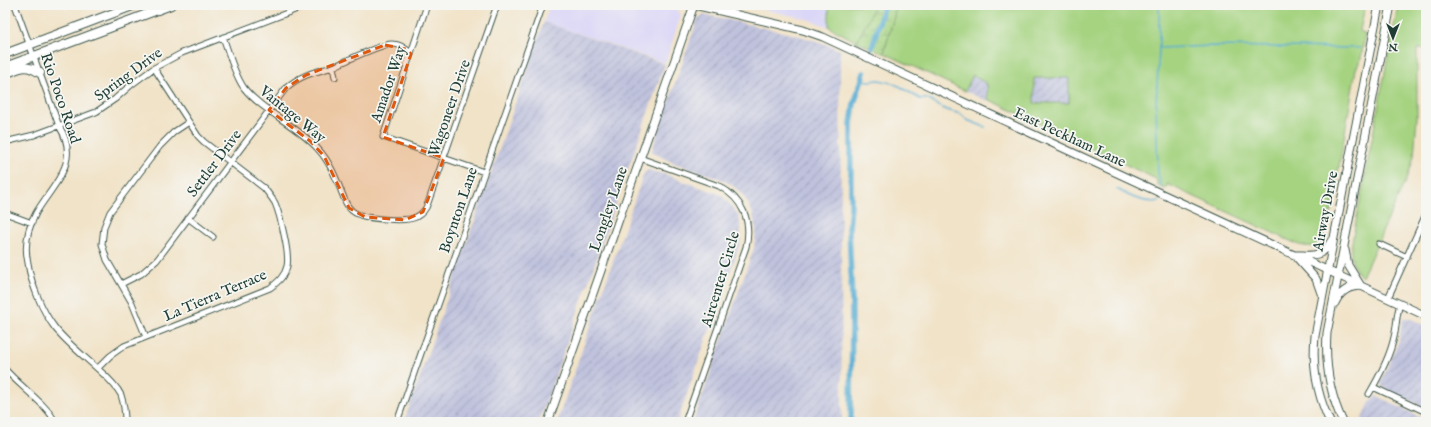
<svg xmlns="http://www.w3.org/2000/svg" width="1431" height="427" font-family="'IM FELL English',serif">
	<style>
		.built { fill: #dad6f7 }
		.industrial { fill: url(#industrial-furrows) }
		.green { fill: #a5d380; stroke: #62885a; fill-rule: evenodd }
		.wetland { fill: url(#wetland-marsh); stroke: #62885a }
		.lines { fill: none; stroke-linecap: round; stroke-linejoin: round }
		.stream { stroke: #55acd2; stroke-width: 1.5 }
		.canal { stroke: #55acd2; stroke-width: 5.5 }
		.street-casing { stroke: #3e564a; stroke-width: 7 }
		.secondary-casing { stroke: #3e564a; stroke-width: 9 }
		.primary-casing { stroke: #3e564a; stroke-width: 10 }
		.street { stroke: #fff; stroke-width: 5 }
		.secondary { stroke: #fff; stroke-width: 7 }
		.primary { stroke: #fff; stroke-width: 8 }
		.marked { fill: #de580e; fill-opacity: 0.2; stroke: #de580e; stroke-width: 3; stroke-dasharray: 8 5; stroke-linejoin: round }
		.labels { text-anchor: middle; stroke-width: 3.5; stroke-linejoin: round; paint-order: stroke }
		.street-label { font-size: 15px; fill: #1f3d34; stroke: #f6f6f2 }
	</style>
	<defs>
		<pattern id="industrial-furrows" width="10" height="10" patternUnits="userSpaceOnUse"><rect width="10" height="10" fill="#c0c2dd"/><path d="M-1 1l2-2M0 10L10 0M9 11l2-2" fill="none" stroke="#9b9fb4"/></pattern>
		<pattern id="wetland-marsh" width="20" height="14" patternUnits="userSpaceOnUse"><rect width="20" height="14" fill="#a5d380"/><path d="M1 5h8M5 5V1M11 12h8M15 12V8" fill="none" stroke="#86ac6a"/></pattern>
	</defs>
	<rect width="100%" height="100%" fill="#f6f6f2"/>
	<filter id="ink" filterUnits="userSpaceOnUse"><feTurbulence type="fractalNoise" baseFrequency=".025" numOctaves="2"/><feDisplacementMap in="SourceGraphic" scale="8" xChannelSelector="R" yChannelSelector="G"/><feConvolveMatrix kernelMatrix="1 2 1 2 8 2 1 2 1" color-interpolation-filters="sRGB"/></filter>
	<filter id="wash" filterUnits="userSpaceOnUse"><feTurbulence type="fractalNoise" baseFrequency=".012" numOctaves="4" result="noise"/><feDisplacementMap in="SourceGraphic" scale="16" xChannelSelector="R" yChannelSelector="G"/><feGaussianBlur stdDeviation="0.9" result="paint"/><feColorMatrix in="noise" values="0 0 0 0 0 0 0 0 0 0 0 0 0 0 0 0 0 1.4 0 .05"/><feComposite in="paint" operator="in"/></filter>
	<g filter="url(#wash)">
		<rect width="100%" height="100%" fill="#f1e3c8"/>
		<path class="built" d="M550,5H665L677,9L681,15L665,63L544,22Z
			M744,5H829V27L807,19Z"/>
		<path class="industrial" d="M704,15L712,17V16L796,35L820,42L840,50L842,422H693L754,248L756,231L753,214L748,203L741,193L731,184L716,177L674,163L652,152L653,147L698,18Z
			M544,22L665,64L539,422H404Z
			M973,74L987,84L988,101L965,91Z
			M1034,78H1069V103H1034Z
			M648,170L667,175L721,195L733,207L739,217L741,229L740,243L677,422H557L644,173Z
			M1404,318H1409L1426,326V408L1382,387L1381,382L1399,341L1402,322Z
			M1377,396L1426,420V422H1360L1372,399Z"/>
		<path class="green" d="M829,5H874L871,14L857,42L829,27Z
			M897,5H1365L1360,31L1365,34L1361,59L1356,69L1330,219C1324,237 1322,251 1299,245L1167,184V187L1165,189L1158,186L1156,179L988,99L987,84L973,75L965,91L884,53ZM1034,78H1069V103H1034Z
			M1398,5H1426V48L1417,49V118L1414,156L1409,173L1362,277C1353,270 1350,257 1351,247Z"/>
		<path class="wetland" d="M874,5H897L884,53L857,42L871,14Z"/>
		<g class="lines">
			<path class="stream" d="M1159,5V48L1156,104L1158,173L1161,187
				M1159,48L1213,46L1360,48
				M862,80L869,81L879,80L892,83L901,87L920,99H927L946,110L961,114L967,120L985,127
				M1117,189C1129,196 1144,204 1159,201"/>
			<path class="canal" d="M872,48L884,5
				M851,422L852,300L849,228L851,207V124L854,104L864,73"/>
		</g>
	</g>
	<g filter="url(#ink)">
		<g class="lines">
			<g class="street-casing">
				<path id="street" d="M15,5L59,126C82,162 53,184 36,213C28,228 24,246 28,263C31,284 42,311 55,328C67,343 84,356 99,370C107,377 116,385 121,395C124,404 125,413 125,422
					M427,5L383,137L484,172
					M223,37C229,53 234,74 244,88C262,111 298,126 318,149C332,164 338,184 346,203C349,209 353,213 360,215C370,219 407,222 416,217C422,214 426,209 428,203L497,5
					M335,77L333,67C346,61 380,44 392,44C400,44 406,48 411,54
					M5,142L34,135L96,112L115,99L131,85L154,68L182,53L308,5
					M640,158L719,186C743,199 752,221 746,247L685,422
					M5,213L32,223
					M188,218L213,237
					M1379,244L1407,257
					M121,284L141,274L157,260L286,88C300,75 315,72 333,67
					M1388,298L1426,214
					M146,337L132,303L107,260L102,244L104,227L110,212L160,146L174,132L189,122
					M98,368L110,356L124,346L270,288C278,282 285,276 287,266C290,254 280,215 275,203C272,198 268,193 264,188L204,142L198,136L154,68
					M5,369C18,385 48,405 55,422
					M1373,387L1426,412
					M1369,394C1379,377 1390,357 1394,337C1397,326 1396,315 1400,304
					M397,422L543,5"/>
			</g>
			<g class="secondary-casing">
				<path id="secondary" d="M694,5L803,30L823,37L1426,316
					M1345,250L1348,265L1361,286
					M1296,255C1313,255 1322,258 1331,241
					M1298,259L1316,279L1321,293
					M1335,303C1340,292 1348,286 1361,286
					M548,422L694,5
					M1330,422C1317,395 1312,366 1315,336L1379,5
					M1343,422C1329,393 1325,364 1327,333L1391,5"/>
			</g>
			<g class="primary-casing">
				<path id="primary" d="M5,54L135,5
					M5,67L171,5
					M5,74C21,68 24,63 40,73"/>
			</g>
			<use href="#street" class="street"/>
			<use href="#secondary" class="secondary"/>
			<use href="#primary" class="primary"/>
		</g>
	</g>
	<path class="marked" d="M385,45L406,49L411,54L383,137L444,158L423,212L405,220L365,217L349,208L324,156L310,141L269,110L286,88L306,75Z"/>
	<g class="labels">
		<g class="street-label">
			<text transform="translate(128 74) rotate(-36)" y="5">Spring Drive</text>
			<text transform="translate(388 84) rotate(-71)" y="5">Amador Way</text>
			<text transform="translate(61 98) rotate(71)" y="5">Rio Poco Road</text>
			<text transform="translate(449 108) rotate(-71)" y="5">Wagoneer Drive</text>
			<text transform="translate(293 114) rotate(39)" y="5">Vantage Way</text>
			<text transform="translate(1070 137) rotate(25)" y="5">East Peckham Lane</text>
			<text transform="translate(214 163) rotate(-53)" y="5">Settler Drive</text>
			<text transform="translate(608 209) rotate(-71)" y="5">Longley Lane</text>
			<text transform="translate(458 210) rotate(-71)" y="5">Boynton Lane</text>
			<text transform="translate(1325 211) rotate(-79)" y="5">Airway Drive</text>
			<text transform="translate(720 279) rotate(-73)" y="5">Aircenter Circle</text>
			<text transform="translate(215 295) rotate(-23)" y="5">La Tierra Terrace</text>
		</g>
	</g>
	<rect width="1431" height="427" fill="none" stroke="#f6f6f2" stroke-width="20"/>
	<g transform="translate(1393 38) rotate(180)" stroke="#f6f6f2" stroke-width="3" paint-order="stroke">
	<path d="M0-3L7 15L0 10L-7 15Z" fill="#1f3d34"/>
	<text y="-6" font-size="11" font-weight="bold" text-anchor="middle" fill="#1f3d34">N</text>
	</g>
</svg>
